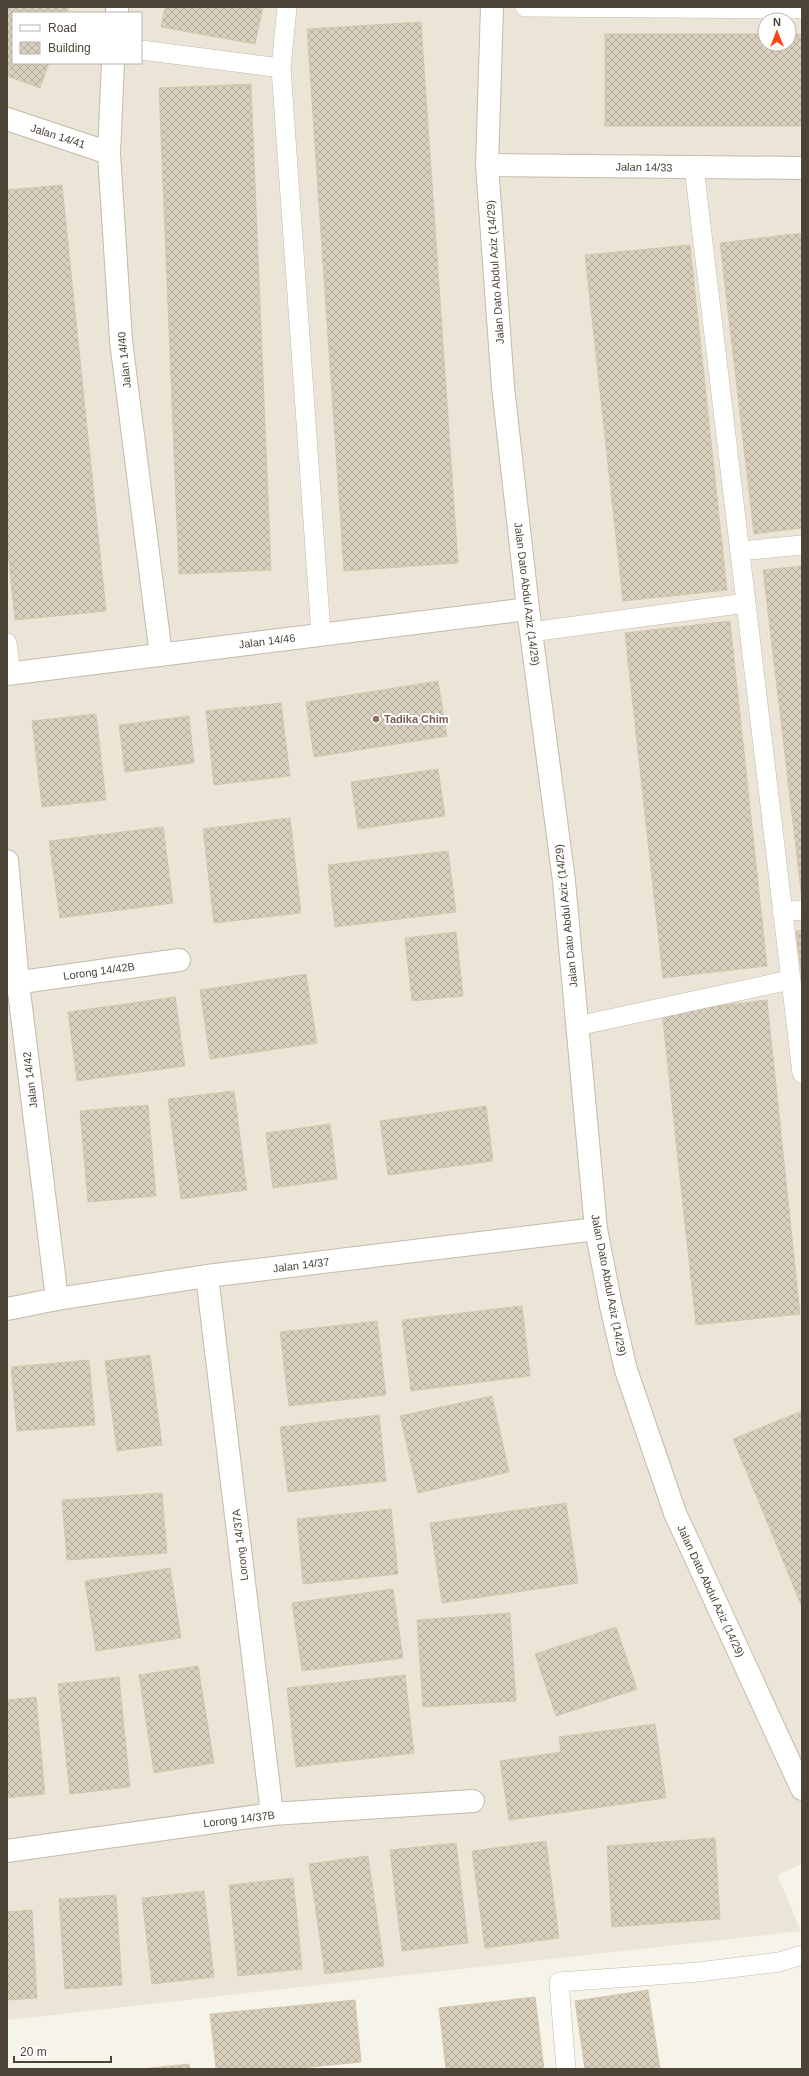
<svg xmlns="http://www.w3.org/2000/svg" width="809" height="2076" font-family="Arial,sans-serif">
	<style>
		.residential { fill: #eae5d6; fill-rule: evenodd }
		.building { fill: url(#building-cross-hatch); stroke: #d5c8af }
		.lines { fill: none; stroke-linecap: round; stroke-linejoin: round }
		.service-casing { stroke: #c3bbaa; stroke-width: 20 }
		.minor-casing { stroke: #c3bbaa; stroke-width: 24 }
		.tertiary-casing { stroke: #c3bbaa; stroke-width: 24 }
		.service { stroke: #fff; stroke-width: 19 }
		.minor { stroke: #fff; stroke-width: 22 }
		.tertiary { stroke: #fff; stroke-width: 22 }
		.education-dot { fill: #8d6e63; stroke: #fff; stroke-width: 1.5 }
		.labels { text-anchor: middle; stroke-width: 4; stroke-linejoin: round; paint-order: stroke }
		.street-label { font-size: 11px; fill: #4b4436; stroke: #fff }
		.education-label { font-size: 11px; font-weight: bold; fill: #785e54; stroke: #fff; text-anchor: start }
	</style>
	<defs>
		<pattern id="building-cross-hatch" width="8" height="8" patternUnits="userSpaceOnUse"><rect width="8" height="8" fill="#d9cfbd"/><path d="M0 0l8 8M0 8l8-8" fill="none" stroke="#b2aa9a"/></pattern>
	</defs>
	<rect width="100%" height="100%" fill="#f6f3e9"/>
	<path class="residential" d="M7,7H802V1864L777,1875L801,1931L7,2020ZM13,13H141V63H13ZM765,20H789V44H765Z"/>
	<path class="building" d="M7,7H32L30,13H13V60L7,76Z
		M32,7H69L67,13H30Z
		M165,7H263L255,44L161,27Z
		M421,22L458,563L344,571L307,29Z
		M605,34H765V44H789V34H802V126H605Z
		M13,60V63H49L40,88L7,76Z
		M251,84L271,570L179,574L159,88Z
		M62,185L106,611L15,620L7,542V190Z
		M802,233V528L754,534L720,243Z
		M690,245L727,590L623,601L585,255Z
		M802,566V899L763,570Z
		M730,621L767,966L663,978L625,633Z
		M438,681L447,736L314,757L306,702Z
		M281,703L290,776L214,785L206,711Z
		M96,714L106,800L42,807L32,721Z
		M189,716L194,763L125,772L119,725Z
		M438,769L445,816L358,829L351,782Z
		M290,818L301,913L214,923L203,829Z
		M163,827L173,903L60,918L49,841Z
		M448,851L456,912L335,927L328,865Z
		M802,930V979L796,931Z
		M456,932L463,996L412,1001L405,938Z
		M306,974L317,1043L210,1059L200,990Z
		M175,997L185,1066L77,1081L68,1012Z
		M767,1000L800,1314L696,1325L662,1012Z
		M234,1091L247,1190L181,1199L168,1099Z
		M148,1105L156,1196L88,1202L80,1111Z
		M486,1106L493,1161L388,1175L380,1121Z
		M330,1124L337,1179L273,1188L266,1133Z
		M522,1306L530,1376L411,1391L402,1320Z
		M377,1321L386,1395L289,1406L280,1332Z
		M150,1355L162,1445L117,1451L105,1361Z
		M89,1360L95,1425L17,1431L11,1367Z
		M492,1396L509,1472L418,1493L400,1416Z
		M802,1411V1607L733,1439Z
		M379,1415L386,1481L288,1492L280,1427Z
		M162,1493L167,1553L67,1560L62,1500Z
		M566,1503L578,1583L442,1603L430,1523Z
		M391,1509L398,1574L303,1584L297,1519Z
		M170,1568L181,1638L96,1651L85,1581Z
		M393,1589L403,1658L302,1671L292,1603Z
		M510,1613L516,1701L423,1707L417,1620Z
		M616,1627L637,1689L556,1716L535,1654Z
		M198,1666L214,1763L154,1773L139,1675Z
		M405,1675L414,1753L296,1767L287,1688Z
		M119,1677L130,1787L70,1794L58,1684Z
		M36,1697L45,1794L7,1798V1700Z
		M655,1724L666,1798L509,1820L500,1761L561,1752L559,1737Z
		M715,1838L720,1919L612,1927L607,1846Z
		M546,1841L559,1938L485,1948L472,1851Z
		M456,1843L468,1943L402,1951L390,1850Z
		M368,1856L384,1966L325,1974L309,1864Z
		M293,1878L302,1969L238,1976L229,1885Z
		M204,1891L214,1977L152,1984L142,1898Z
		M116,1895L122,1985L65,1989L59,1899Z
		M32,1910L37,1998L7,2000V1912Z
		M648,1990L660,2069H585L575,2001Z
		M535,1997L544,2069H446L439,2008Z
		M355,2000L361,2062L291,2069H216L210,2014Z
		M189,2064L190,2069H142Z"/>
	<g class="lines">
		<g class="service-casing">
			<path id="service" d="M287,7L281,68L321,634
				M525,7L802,9
				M141,50L281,68
				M694,167L802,1073
				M740,551L802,545
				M531,632L746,603
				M7,643L11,674
				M782,912L802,910
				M577,1026L790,980
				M566,2069L559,1982L698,1972L779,1962L802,1955"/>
		</g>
		<g class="minor-casing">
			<path id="minor" d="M117,13V7
				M113,63L109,153L121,341L161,655
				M7,119L109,153
				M487,165L802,168
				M7,674L528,609
				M7,861L18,983L57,1299
				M7,984L179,960
				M207,1276L272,1814
				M7,1851L272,1814L473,1801"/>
		</g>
		<g class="tertiary-casing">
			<path id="tertiary" d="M492,7L487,165L503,387L528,609L564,881L596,1229L611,1306L626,1370L675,1513L802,1789
				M7,1309L57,1299L207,1276L596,1229"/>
		</g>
		<use href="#service" class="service"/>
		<use href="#minor" class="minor"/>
		<use href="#tertiary" class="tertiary"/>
	</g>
	<circle class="education-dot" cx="376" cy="719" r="4"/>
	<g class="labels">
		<g class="street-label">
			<text transform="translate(58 136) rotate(18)" y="4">Jalan 14/41</text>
			<text transform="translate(644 167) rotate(1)" y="4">Jalan 14/33</text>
			<text transform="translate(495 272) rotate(-94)" y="4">Jalan Dato Abdul Aziz (14/29)</text>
			<text transform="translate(124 360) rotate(-96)" y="4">Jalan 14/40</text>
			<text transform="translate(527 594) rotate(83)" y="4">Jalan Dato Abdul Aziz (14/29)</text>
			<text transform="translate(267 641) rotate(-7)" y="4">Jalan 14/46</text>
			<text transform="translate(566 916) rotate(-96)" y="4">Jalan Dato Abdul Aziz (14/29)</text>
			<text transform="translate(99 971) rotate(-8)" y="4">Lorong 14/42B</text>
			<text transform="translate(30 1080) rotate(-97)" y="4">Jalan 14/42</text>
			<text transform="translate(301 1265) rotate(-7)" y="4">Jalan 14/37</text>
			<text transform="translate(609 1285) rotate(79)" y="4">Jalan Dato Abdul Aziz (14/29)</text>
			<text transform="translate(240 1545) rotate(-97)" y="4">Lorong 14/37A</text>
			<text transform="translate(711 1591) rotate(65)" y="4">Jalan Dato Abdul Aziz (14/29)</text>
			<text transform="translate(239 1819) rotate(-7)" y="4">Lorong 14/37B</text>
		</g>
		<g class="education-label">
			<text x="384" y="723">Tadika Chim</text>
		</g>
	</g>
	<rect width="809" height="2076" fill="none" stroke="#4b4436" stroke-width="16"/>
	<rect x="12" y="12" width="130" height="52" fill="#ffffff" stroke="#b7b4af"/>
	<rect x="20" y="25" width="20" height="6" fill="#ffffff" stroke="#b7b4af"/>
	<text x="48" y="32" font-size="12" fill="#4b4436">Road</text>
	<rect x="20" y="42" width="20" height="12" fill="url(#building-cross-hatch)" stroke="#b7b4af"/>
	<text x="48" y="52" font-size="12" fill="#4b4436">Building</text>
	<g transform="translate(777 32)"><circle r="19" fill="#ffffff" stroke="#b7b4af"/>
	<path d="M0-3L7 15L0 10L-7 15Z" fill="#ff4617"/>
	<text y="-6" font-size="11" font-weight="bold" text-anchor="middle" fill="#4b4436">N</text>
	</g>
	<path d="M14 2056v6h97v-6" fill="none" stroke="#4b4436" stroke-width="2"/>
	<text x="20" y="2056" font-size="12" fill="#4b4436" stroke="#ffffff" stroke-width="3" paint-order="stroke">20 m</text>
</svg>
